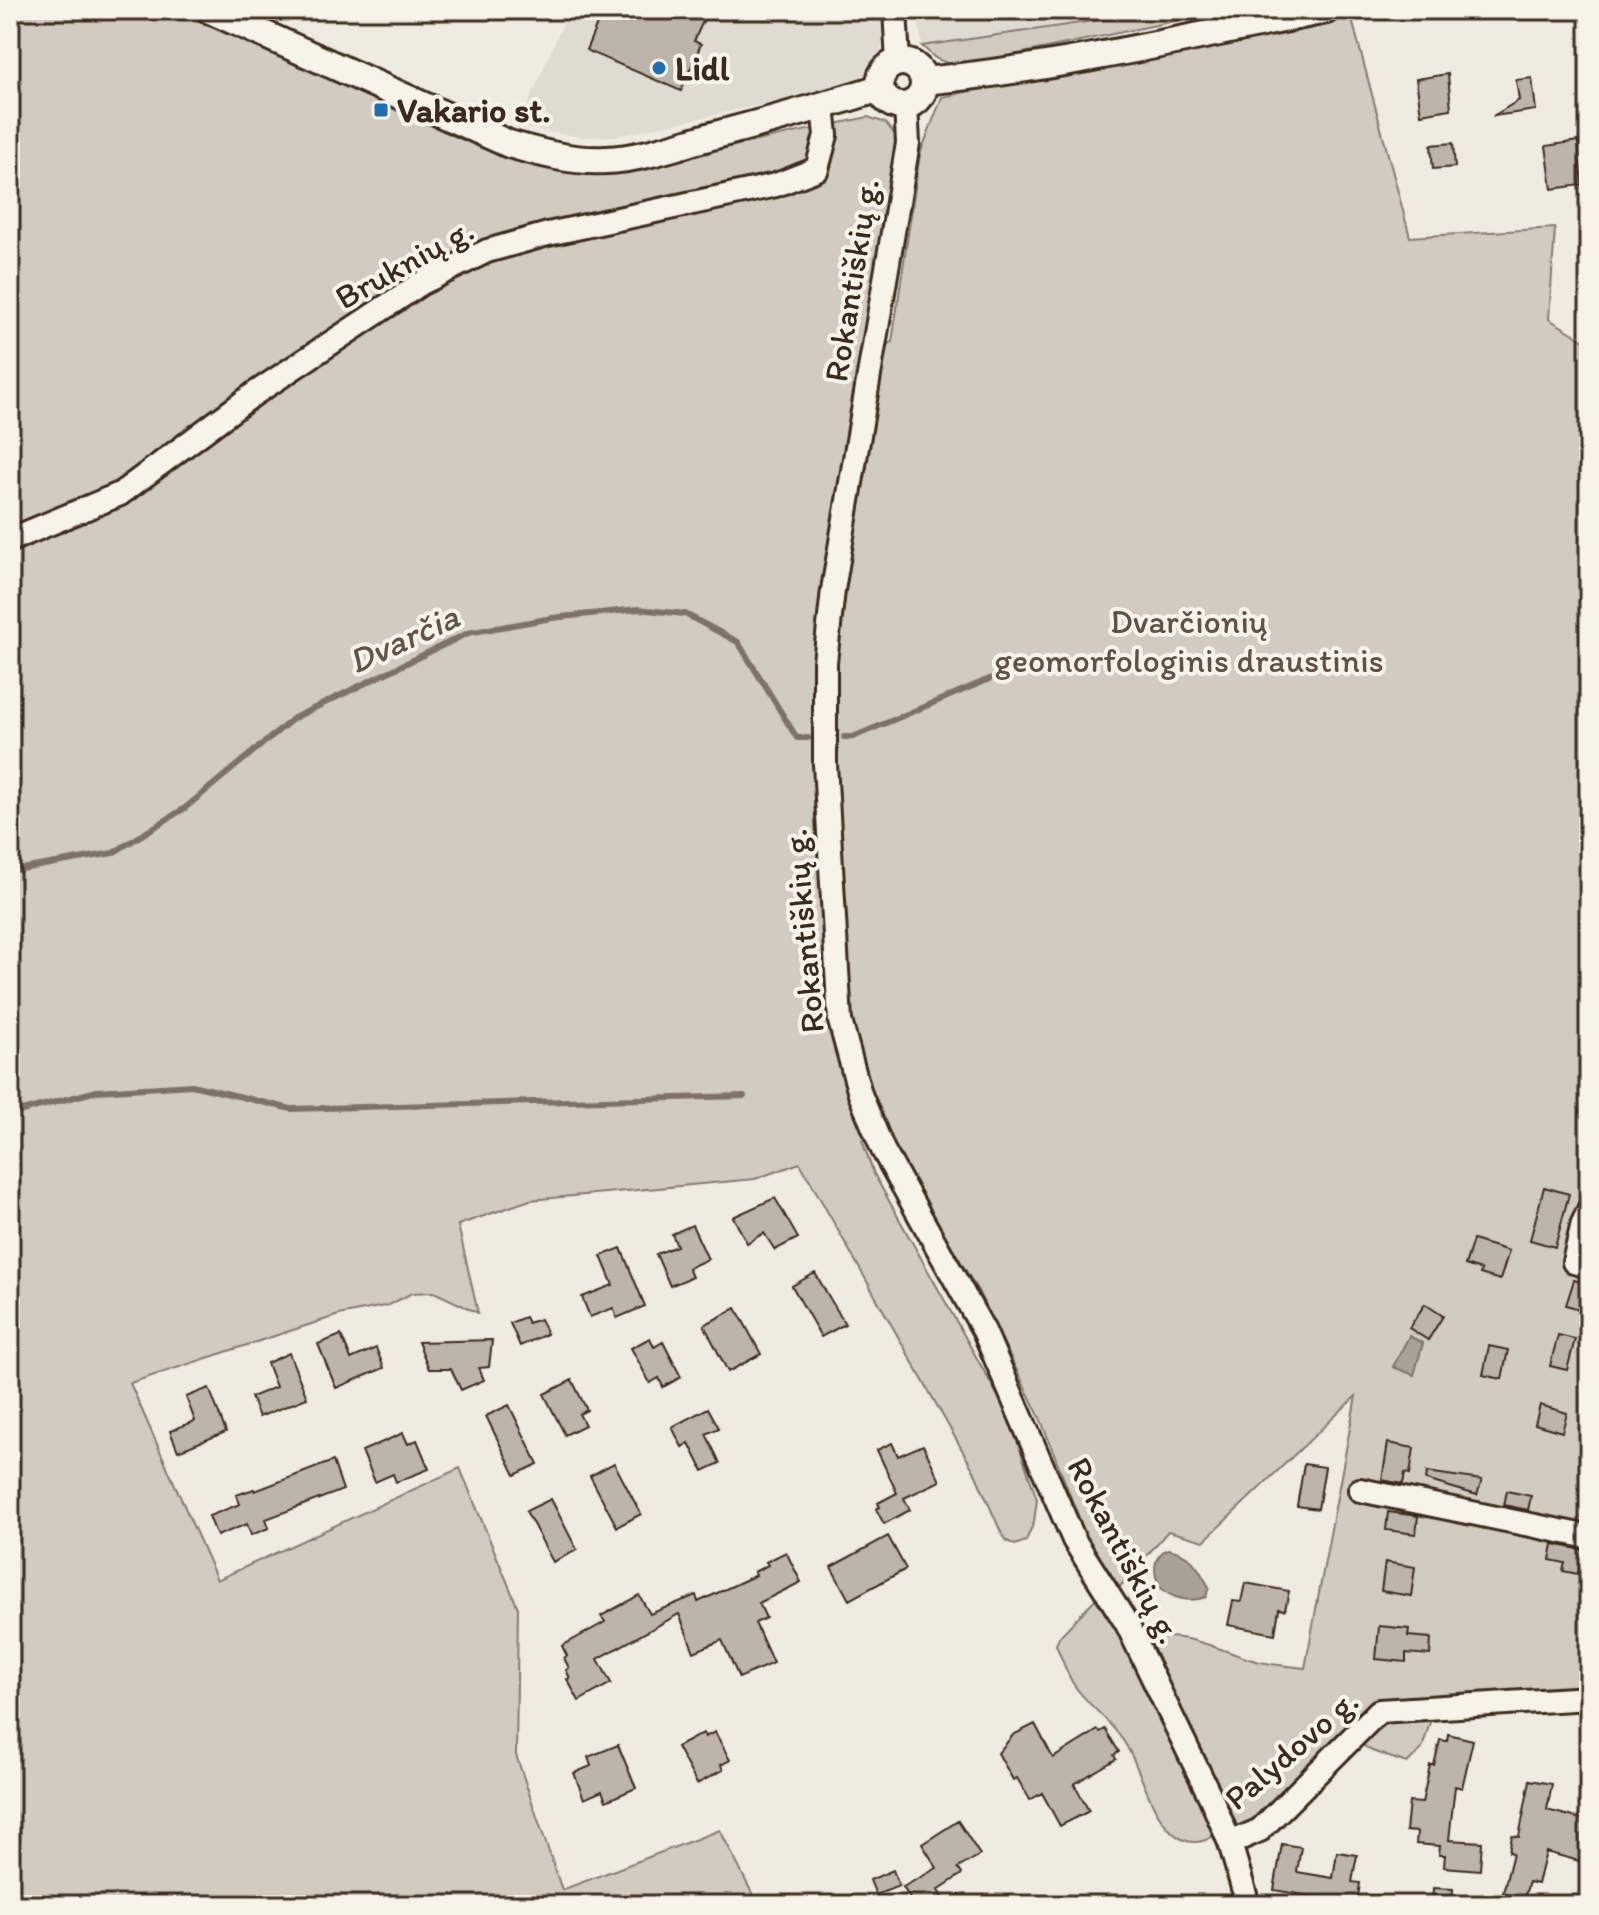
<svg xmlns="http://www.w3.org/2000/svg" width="1599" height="1915" font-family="Itim,sans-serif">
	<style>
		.built { fill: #e0dbd0 }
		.green { fill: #d1cbc0; stroke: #867a6f; stroke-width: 2 }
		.water { fill: #aaa296; stroke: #7e7266; stroke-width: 2 }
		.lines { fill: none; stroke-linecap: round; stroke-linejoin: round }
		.stream { stroke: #7e7266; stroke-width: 6 }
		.building { fill: #bdb5aa; stroke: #3b2a1e; stroke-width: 2 }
		.minor-casing { stroke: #3b2a1e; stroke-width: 28 }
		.major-casing { stroke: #3b2a1e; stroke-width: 32 }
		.minor { stroke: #f7f3e8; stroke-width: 22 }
		.major { stroke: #f7f3e8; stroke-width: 26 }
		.poi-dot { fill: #1f6fb2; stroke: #f7f3e8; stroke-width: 3 }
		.labels { text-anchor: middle; stroke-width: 8; stroke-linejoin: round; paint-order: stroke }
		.poi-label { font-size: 34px; font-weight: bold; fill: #3b2a1e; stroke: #f7f3e8; text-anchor: start }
		.street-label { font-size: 34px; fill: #3b2a1e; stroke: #f7f3e8 }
		.park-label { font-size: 34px; fill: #605246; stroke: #f7f3e8 }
		.water-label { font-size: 36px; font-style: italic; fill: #625448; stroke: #f7f3e8 }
	</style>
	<rect width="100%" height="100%" fill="#efebe0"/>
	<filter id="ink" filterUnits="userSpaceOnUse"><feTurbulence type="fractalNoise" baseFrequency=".0125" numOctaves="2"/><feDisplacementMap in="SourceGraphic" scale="16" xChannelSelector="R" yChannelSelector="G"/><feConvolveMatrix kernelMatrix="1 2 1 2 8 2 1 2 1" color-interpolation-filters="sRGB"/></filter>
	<g filter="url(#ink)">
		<path class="built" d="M569,10H881L884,35L877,73L867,82L616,136L582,137L518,127Z
			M917,10H1142L1143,14L922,46Z"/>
		<path class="green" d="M10,10H189L498,154L537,166L576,171L677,158L868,117L886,123L896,136L895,177L867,354L892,342L920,154L942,97L1350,12L1410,237L1555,228L1549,319L1589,343V1690L1451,1699L1430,1722L1422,1749L1407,1763L1372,1751L1346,1734L1259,1817L1237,1826L1149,1648L1154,1638C1193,1632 1223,1653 1260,1662C1275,1665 1290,1666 1305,1668L1356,1396L1204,1541L1168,1531L1117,1590L1088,1541L1040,1418L978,1291L884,1132L862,1140L874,1174L1008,1414L1037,1499L1034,1522L1026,1541L1015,1545L1007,1541L1001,1532L974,1471L800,1163L755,1179L530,1200L458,1225L478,1313L434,1292L412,1293L389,1305L339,1315L130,1383L217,1580L460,1468L518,1608L516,1755L562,1890L720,1830L758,1905H10Z
			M1142,10H1212L1213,13L956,67L935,58L922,46L1142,14Z
			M1098,1596L1121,1626L1216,1834C1202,1845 1185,1845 1172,1832C1149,1810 1142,1772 1126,1745C1112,1721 1089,1707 1074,1685C1066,1673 1062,1658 1056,1645L1059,1637Z"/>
		<path class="water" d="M1409,1336L1423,1343L1414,1375L1393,1367Z
			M1168,1549C1192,1553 1198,1568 1209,1587L1206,1597C1190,1603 1172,1599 1160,1587C1153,1573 1152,1556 1168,1549Z"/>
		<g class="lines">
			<path class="stream" d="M844,737H853L1020,666
				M10,871L113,853L185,808L294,718L468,633L552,618L638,609L685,614L738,642L797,738H808
				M11,1110L18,1112L97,1091L192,1085L291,1109L744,1096"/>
		</g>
		<path class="building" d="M603,10H708L694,41L701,44L681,91L586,50Z
			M1448,74L1451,109L1421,114L1416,79Z
			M1532,78L1536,110L1493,116L1519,100L1516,80Z
			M1578,141L1582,185L1552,189L1546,146Z
			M1453,143L1455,167L1433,169L1431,145Z
			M1544,1187L1569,1194L1555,1247L1530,1240Z
			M775,1198L798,1238L775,1250L764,1233L747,1243L733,1217Z
			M692,1225L708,1259L688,1268L692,1277L670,1286L656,1254L677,1246L672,1234Z
			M1473,1240L1509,1251L1500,1280L1480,1274L1481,1270L1465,1265Z
			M621,1248L645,1306L617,1318L613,1308L590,1317L582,1297L613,1285L601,1256Z
			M815,1273L845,1324L821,1337L792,1286Z
			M1574,1280L1589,1285V1312L1566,1305Z
			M1425,1304L1443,1316L1428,1340L1409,1328Z
			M736,1308L761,1354L728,1372L704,1325Z
			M525,1317L528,1323L540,1319L547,1334L520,1346L510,1323Z
			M341,1335L351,1359L376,1348L384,1368L336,1388L318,1344Z
			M1558,1335L1575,1339L1567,1370L1550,1366Z
			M650,1338L654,1347L663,1342L681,1377L663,1387L659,1378L650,1383L631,1348Z
			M492,1340L489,1367L479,1368L484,1380L461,1390L451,1369H429L418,1342Z
			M1489,1346L1508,1350L1502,1379L1483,1375Z
			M289,1353L307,1398L259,1417L251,1397L276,1387L267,1363Z
			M572,1380L587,1410L579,1414L585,1425L565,1435L544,1394Z
			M209,1388L226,1432L178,1451L170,1431L195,1421L186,1397Z
			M509,1405L538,1464L515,1475L486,1416Z
			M1540,1405L1567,1413L1562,1432L1535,1424Z
			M708,1408L719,1428L706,1434L720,1463L703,1471L689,1443L682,1447L672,1427Z
			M403,1433L408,1444L417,1440L429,1469L396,1482L393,1474L375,1482L362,1451Z
			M892,1443L898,1456L923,1445L940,1481L904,1498L910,1510L884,1524L876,1509L880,1507L878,1503L897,1493L877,1450Z
			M1388,1443L1414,1448L1410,1474L1405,1473L1403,1484L1382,1480Z
			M333,1461L343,1490L266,1519L269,1528L251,1535L247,1524L217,1536L209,1516L240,1504L236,1495L254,1489L255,1491Z
			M614,1463L641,1514L617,1527L590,1476Z
			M1304,1464L1325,1467L1318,1509L1297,1506Z
			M1427,1472L1482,1480L1477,1495L1426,1480Z
			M1507,1491L1531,1496L1528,1510L1504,1505Z
			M551,1499L577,1550L553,1562L526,1511Z
			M1388,1512L1418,1516L1416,1534L1386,1530Z
			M888,1536L906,1569L849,1600L831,1567Z
			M1553,1544L1583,1550L1578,1574L1563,1571L1565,1563L1550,1560Z
			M786,1552L801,1582L759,1603L766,1618L755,1623L773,1663L739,1678L722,1640L694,1652L679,1614L598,1659L611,1683L579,1701L567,1679L570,1678L566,1670L569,1668L564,1658L567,1656L562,1646L605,1622L601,1616L639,1595L650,1614L696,1595L698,1602L756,1575L754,1572L768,1565L766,1562Z
			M1385,1562L1415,1567L1411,1596L1381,1591Z
			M1245,1583L1289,1591L1285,1610L1279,1609L1275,1634L1228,1625L1233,1601L1241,1602Z
			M1379,1626L1409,1629L1408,1636L1431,1638L1430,1655L1406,1653V1662L1376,1659Z
			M1035,1724L1053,1758L1098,1730L1100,1732L1105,1729L1119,1752L1114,1755L1116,1759L1074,1784L1089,1811L1060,1826L1042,1793L1030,1800L1017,1778L1013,1780L998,1753L1013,1735Z
			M715,1732L730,1760L721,1765L723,1770L697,1784L677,1747L703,1733L705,1737Z
			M1448,1734L1473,1740L1462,1788L1455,1786L1449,1840L1482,1842L1480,1870L1444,1867L1445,1855H1439L1440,1846L1416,1844L1417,1832L1406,1831L1409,1802L1422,1803L1430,1765H1434L1440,1740L1447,1741Z
			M618,1745L636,1788L606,1801L602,1791L584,1799L574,1773L591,1766L588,1757Z
			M1530,1780L1552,1784L1547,1810L1589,1821V1856L1584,1855L1583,1862L1546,1852L1538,1884L1529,1882L1524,1898L1503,1893L1513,1853L1509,1852L1512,1836L1519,1837Z
			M958,1821L980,1855L958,1868L962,1874L938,1890L946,1905H914L903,1887L937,1868L922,1844Z
			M1282,1844L1301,1847L1297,1872L1333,1878L1337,1852L1357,1855L1352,1882L1360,1883L1357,1904L1274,1890Z
			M893,1870L899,1886L876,1895L870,1880Z
			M1433,1888L1453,1889L1452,1905H1432Z"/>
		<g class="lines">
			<g class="minor-casing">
				<path id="minor" d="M895,10L898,62
					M906,106L908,143L833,590L825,662V764L840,1021L860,1094L883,1150L984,1331L1074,1540L1127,1624L1211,1798L1230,1843L1248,1905
					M10,540L120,494L254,394L420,284L487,251L548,234L776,185L817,169L826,135L823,107
					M1589,1210L1583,1223L1574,1262L1589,1266
					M1360,1490L1589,1537
					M1230,1843L1260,1830L1379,1711L1589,1698"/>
			</g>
			<g class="major-casing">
				<path id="major" d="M210,10L509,144C540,153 574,162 606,160C640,159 675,146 708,137C766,122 823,106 880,88
					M880 84a22 22 0 1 1 44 0a22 22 0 1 1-44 0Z
					M924,81C1059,68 1193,37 1326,10"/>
			</g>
			<use href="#minor" class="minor"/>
			<use href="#major" class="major"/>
		</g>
	</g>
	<g class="poi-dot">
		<circle cx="659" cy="68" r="8"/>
		<rect x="373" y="102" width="16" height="16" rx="4"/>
	</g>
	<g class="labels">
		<g class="poi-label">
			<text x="675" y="80">Lidl</text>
			<text x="397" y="122">Vakario st.</text>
		</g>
		<g class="street-label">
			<text transform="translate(404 263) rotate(-29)" y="12">Bruknių g.</text>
			<text transform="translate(851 280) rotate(-81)" y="12">Rokantiškių g.</text>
			<text transform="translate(803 931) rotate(-95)" y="12">Rokantiškių g.</text>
			<text transform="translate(1125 1550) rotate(62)" y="12">Rokantiškių g.</text>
			<text transform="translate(1291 1749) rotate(-41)" y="12">Palydovo g.</text>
		</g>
		<g class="park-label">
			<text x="1189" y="633">Dvarčionių<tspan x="1189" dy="39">geomorfologinis draustinis</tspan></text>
		</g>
		<g class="water-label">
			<text transform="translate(403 638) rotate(-25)" y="13">Dvarčia</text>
		</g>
	</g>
	<rect width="1599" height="1915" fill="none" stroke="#f7f3e8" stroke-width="40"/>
	<rect x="20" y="20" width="1559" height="1875" fill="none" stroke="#3b2a1e" stroke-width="3" filter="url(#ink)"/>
</svg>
